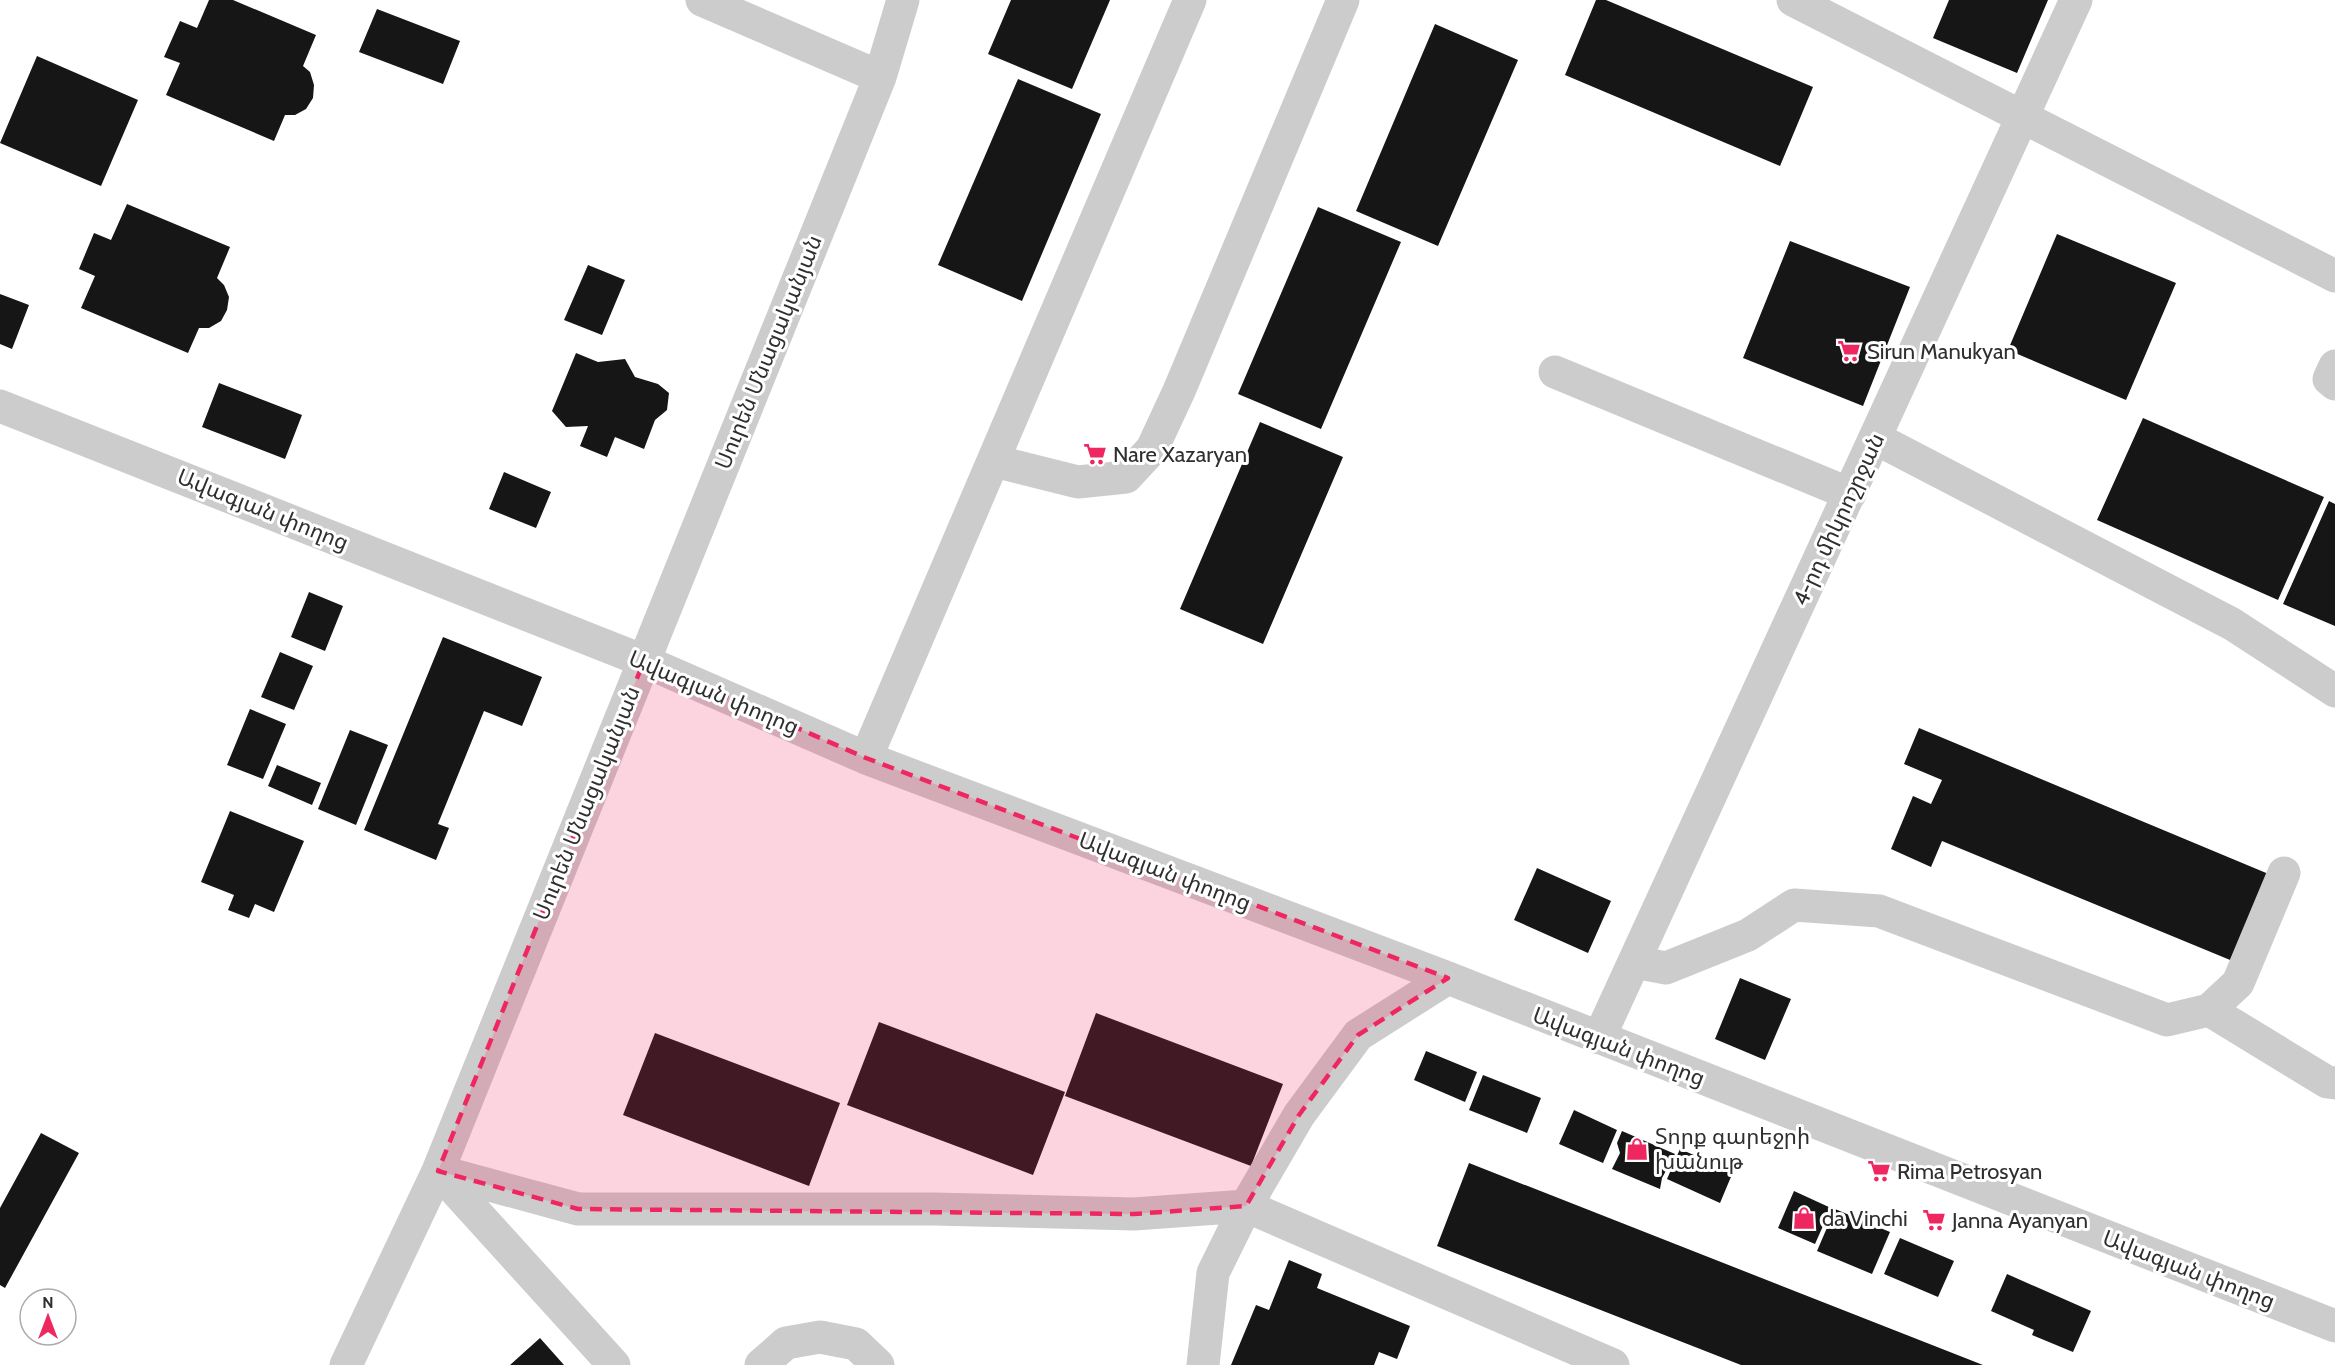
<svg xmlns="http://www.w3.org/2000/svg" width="2335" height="1365" font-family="Cabin,'Noto Sans Armenian',sans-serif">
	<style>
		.building { fill: #161616 }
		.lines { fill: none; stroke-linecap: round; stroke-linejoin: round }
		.minor { stroke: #ccc; stroke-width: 33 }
		.marked { fill: #ef2760; fill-opacity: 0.2; stroke: #ef2760; stroke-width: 4.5; stroke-dasharray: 12 8; stroke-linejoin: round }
		.labels { text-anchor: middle; stroke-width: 6; stroke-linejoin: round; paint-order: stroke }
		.poi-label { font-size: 22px; fill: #2f2f2f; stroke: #fff; text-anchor: start }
		.street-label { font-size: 22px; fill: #2f2f2f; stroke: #fff }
	</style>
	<rect width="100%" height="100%" fill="#fff"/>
	<path class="building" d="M209,0H233L316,35L303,66L310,72L314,85L313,98L306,109L295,115H285L274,141L166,95L180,63L164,57L180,21L197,28Z
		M1011,0H1110L1072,89L988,54Z
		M1596,0H1606L1813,87L1780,166L1565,75Z
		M1949,0H2048L2017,73L1933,38Z
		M377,9L460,41L443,84L359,52Z
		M1435,24L1518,60L1438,246L1356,211Z
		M37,56L138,100L101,186L0,143Z
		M1018,79L1101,114L1022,301L938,265Z
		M127,204L230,247L217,278L224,285L229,297L227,310L221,321L209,328H199L188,353L81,308L95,276L79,269L94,233L111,240Z
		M1318,207L1401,242L1321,429L1238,394Z
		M2057,234L2176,283L2126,400L2008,350Z
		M1790,241L1910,287L1863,406L1743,358Z
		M588,265L625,280L602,335L564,320Z
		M0,294L29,305L12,349L0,344Z
		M576,353L598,362L625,359L635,377L658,384L669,393L667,410L655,420L644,449L615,437L607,457L580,446L588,426L566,427L552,411Z
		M219,383L302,415L285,459L202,427Z
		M2143,418L2324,497L2278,600L2097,520Z
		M1260,422L1343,457L1263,644L1180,609Z
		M504,472L551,492L536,528L489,509Z
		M2329,501L2335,504V626L2283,604Z
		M309,592L343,606L325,651L291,637Z
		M443,637L542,677L522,726L484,711L438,824L449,828L436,860L364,830Z
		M280,652L313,666L294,710L261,697Z
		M250,709L286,724L263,779L227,765Z
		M1919,728L2271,875L2235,962L1942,841L1931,867L1891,849L1913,796L1931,804L1942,780L1904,764Z
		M350,730L388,745L356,825L318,809Z
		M277,765L321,783L312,805L268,786Z
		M230,811L304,841L274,912L255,904L249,918L228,910L234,895L201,882Z
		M1537,868L1611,901L1588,953L1514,920Z
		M1740,978L1791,999L1765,1060L1715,1039Z
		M1096,1013L1283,1084L1251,1166L1065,1096Z
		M879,1022L1065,1092L1033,1175L847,1105Z
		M655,1033L840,1103L809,1186L623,1115Z
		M1426,1051L1477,1072L1465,1102L1414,1080Z
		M1483,1075L1541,1098L1527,1133L1469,1110Z
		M1574,1110L1617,1130L1603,1163L1559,1144Z
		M1622,1131L1675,1154L1662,1178L1660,1189L1612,1169L1620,1153L1617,1143Z
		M41,1133L79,1153L5,1288L0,1285V1208Z
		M1680,1149L1733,1172L1720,1203L1667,1179Z
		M1469,1163L1983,1365H1741L1437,1246Z
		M1794,1191L1831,1208L1815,1244L1778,1228Z
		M1835,1209L1890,1232L1872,1274L1817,1251Z
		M1900,1238L1954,1261L1938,1297L1884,1274Z
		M1289,1260L1322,1274L1317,1288L1410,1326L1397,1359L1379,1352L1374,1365H1231L1256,1305L1269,1310Z
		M2007,1274L2091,1311L2073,1352L2032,1335L2034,1330L1991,1311Z
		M540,1338L564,1365H510Z"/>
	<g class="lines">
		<path class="minor" d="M702,0L880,77
			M1793,0L2335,276
			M2335,366L2329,379L2335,384
			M1555,372L1850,494
			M0,406L644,661L866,758L1448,978L2335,1326
			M1875,438L2232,624L2335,691
			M994,461L1078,482L1126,477L1152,449L1179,391L1343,0
			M866,758L1190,0
			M1634,962L1666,968L1748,935L1794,905L1879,911L2167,1020L2209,1010L2238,983L2284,873
			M2209,1010L2327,1082L2335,1083
			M1599,1038L2076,0
			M438,1171L578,1209H933L1134,1214L1246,1206L1613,1365
			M438,1171L614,1365
			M346,1365L438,1171L880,77L903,0
			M761,1365L786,1343L820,1337L856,1344L878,1365
			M1203,1365L1213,1273L1246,1206L1299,1115L1358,1035L1448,978"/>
	</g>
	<path class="marked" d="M644,661L866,758L1448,978L1358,1035L1299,1115L1246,1206L1134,1214L578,1209L438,1171Z"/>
	<defs>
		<g id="supermarket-bare" transform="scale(1.8)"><path d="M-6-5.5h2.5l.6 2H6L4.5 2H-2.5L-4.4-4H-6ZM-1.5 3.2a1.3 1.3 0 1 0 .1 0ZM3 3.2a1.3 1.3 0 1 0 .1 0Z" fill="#ef2760" stroke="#fff" stroke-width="2.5" paint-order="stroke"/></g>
		<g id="shop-bare" transform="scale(1.8)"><path d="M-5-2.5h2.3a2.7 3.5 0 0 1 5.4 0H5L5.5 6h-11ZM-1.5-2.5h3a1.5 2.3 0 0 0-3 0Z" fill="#ef2760" stroke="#fff" stroke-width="2.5" paint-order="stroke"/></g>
	</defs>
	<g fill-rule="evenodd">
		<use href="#supermarket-bare" x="1849" y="351"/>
		<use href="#supermarket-bare" x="1095" y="454"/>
		<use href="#shop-bare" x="1637" y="1149"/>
		<use href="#supermarket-bare" x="1879" y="1171"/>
		<use href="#shop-bare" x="1804" y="1218"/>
		<use href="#supermarket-bare" x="1934" y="1220"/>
	</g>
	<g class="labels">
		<g class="poi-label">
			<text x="1867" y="359">Sirun Manukyan</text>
			<text x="1113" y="462">Nare Xazaryan</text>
			<text x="1655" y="1144">Տորք գարեջրի<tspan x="1655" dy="25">խանութ</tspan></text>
			<text x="1897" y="1179">Rima Petrosyan</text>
			<text x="1822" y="1226">da Vinchi</text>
			<text x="1952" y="1228">Janna Ayanyan</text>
		</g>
		<g class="street-label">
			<text transform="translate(768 352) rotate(-68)" y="8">Սուրեն Մնացականյան</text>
			<text transform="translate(263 509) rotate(22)" y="8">Ավագյան փողոց</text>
			<text transform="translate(1838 519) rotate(-65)" y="8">4-րդ միկրոշրջան</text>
			<text transform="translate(714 692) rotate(23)" y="8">Ավագյան փողոց</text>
			<text transform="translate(586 803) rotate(-68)" y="8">Սուրեն Մնացականյան</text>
			<text transform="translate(1165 871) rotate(21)" y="8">Ավագյան փողոց</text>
			<text transform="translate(1619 1046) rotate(21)" y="8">Ավագյան փողոց</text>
			<text transform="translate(2189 1269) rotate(21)" y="8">Ավագյան փողոց</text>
		</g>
	</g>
	<g transform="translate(48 1317)"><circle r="28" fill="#ffffff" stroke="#acacac" stroke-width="1.5"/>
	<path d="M0-4.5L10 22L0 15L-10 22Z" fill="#ef2760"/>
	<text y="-9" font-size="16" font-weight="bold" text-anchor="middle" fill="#2f2f2f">N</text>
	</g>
</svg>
